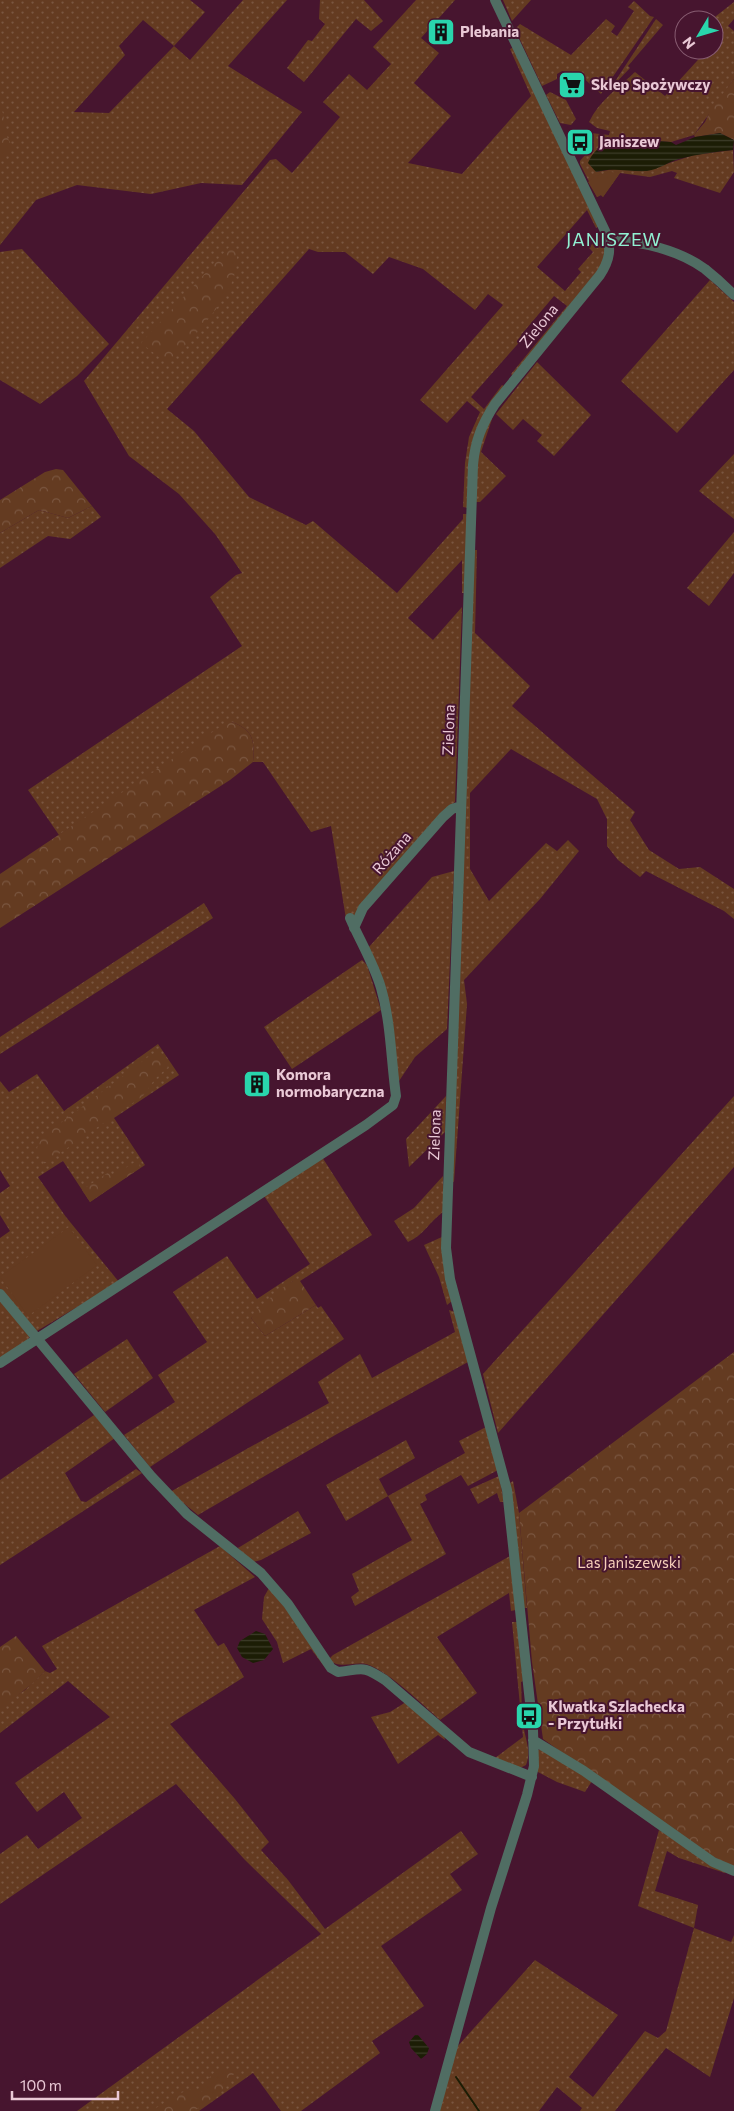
<svg xmlns="http://www.w3.org/2000/svg" width="734" height="2111" font-family="Commissioner,sans-serif">
	<style>
		.grass { fill: url(#grass-dots); fill-rule: evenodd }
		.forest { fill: url(#forest-crowns) }
		.park { fill: #643b21 }
		.water { fill: url(#water-rules) }
		.lines { fill: none; stroke-linecap: round; stroke-linejoin: round }
		.stream { stroke: #1c1d05; stroke-width: 2 }
		.minor { stroke: #506d63; stroke-width: 10 }
		.labels { text-anchor: middle; stroke-width: 4; stroke-linejoin: round; paint-order: stroke }
		.poi-label { font-size: 15px; font-weight: bold; fill: #eac9d6; stroke: #47152f; text-anchor: start }
		.street-label { font-size: 15px; fill: #eac9d6; stroke: #47152f }
		.park-label { font-size: 15px; fill: #f7d0ba; stroke: #47152f }
		.quarter-label { font-size: 18px; letter-spacing: 1px; fill: #91f0d2; stroke: #47152f }
	</style>
	<defs>
		<pattern id="grass-dots" width="8" height="8" patternUnits="userSpaceOnUse" patternTransform="scale(1.25)"><rect width="8" height="8" fill="#643b21"/><path d="M2 2h.1M6 6h.1" fill="none" stroke="#7a5640" stroke-width="1.8" stroke-linecap="round"/></pattern>
		<pattern id="forest-crowns" width="20" height="18" patternUnits="userSpaceOnUse" patternTransform="scale(1.25)"><rect width="20" height="18" fill="#643b21"/><path d="M2 6a3 3 0 1 1 6 0M12 15a3 3 0 1 1 6 0" fill="none" stroke="#7a5640"/></pattern>
		<pattern id="water-rules" width="6" height="5" patternUnits="userSpaceOnUse" patternTransform="scale(1.25)"><rect width="6" height="5" fill="#1c1d05"/><path d="M0 2.5h6" fill="none" stroke="#3d3c29"/></pattern>
	</defs>
	<rect width="100%" height="100%" fill="#47152f"/>
	<path class="grass" d="M0,0H190L205,12L174,46L190,60L243,0H287L228,66L302,112L242,185L201,183L151,194L77,185L36,200L0,245ZM143,20L174,46L109,113L74,112L125,55L119,46Z
		M320,0H364L383,21L371,31L356,19L304,82L287,68L308,40L312,41L325,24L319,19Z
		M416,0H455L421,38L439,53L414,83L451,116L408,163L462,174L531,96L510,49L514,47L599,226L596,228L587,210L537,267L565,291L581,272L578,269L593,252L589,248L598,236L602,234L606,244L603,264L513,376L511,374L567,306L554,296L521,335L524,337L471,397L484,409L502,385L504,386L486,410L468,508L463,507L465,463L469,437L480,412L467,401L447,423L420,400L503,305L488,294L475,310L423,269L389,257L373,274L345,252H318L309,249L167,409L194,431L249,497L306,525L313,521L397,593L463,519V514H468L465,593H462V560L408,618L433,640L462,607L455,802L444,811L355,917L346,919L331,826L311,832L263,762H253C255,740 253,730 232,722L59,835L28,790L242,646L210,597L236,575L242,573L215,534L179,494L129,456L84,381L270,160L276,159L292,173L340,117L323,102L349,74L367,90L391,64L373,47Z
		M503,0H531L512,21Z
		M634,1L650,16L654,17L601,94L578,73L562,71L557,74V79L542,86L515,29L520,24L571,55L606,19L615,26L611,32L617,36L634,11L628,7Z
		M734,2V19L728,26L734,31V79L694,135L671,142L631,139L596,172L621,168L645,171L694,155L733,150L734,172L720,193L674,178L677,173L672,171L650,177L620,173L603,197L601,195L597,197L580,164V161C586,154 590,152 587,142L589,140L582,132L609,135L610,131L597,128L589,122C599,101 618,88 635,72L665,96L707,50H714V20H711Z
		M656,19L663,25L628,66L630,68L610,89Z
		M550,92L566,100L576,119L571,125L560,123L546,95Z
		M22,249L109,344L77,376L40,404L0,380V252Z
		M710,280L734,302V370L677,433L621,381Z
		M537,362L591,415L554,456L537,441L542,435L523,419L513,430L496,414Z
		M488,419H492L481,452L506,476L480,502H476L477,459Z
		M734,454V519L699,491Z
		M92,506L101,517L70,539L48,536L0,568V533L39,510L68,518Z
		M734,532V573L709,606L687,588Z
		M473,550H477L475,633L530,686L512,706L635,812L630,820L649,850L679,869L700,867L734,889V919L724,911L646,871L640,877L618,860L607,846V819L597,799L511,749L470,793V869L489,901L546,843L557,851L568,840L579,851L540,899L464,980L467,1004L454,1182L452,1181Z
		M454,871L447,1029L415,1057L399,1081L368,948L432,877Z
		M204,903L213,918L0,1054V1037Z
		M362,960L367,965L381,1010L292,1069L264,1027Z
		M158,1044L179,1075L114,1118L145,1165L90,1202L63,1161L38,1177L66,1217L119,1282L37,1331L0,1289V1238L10,1231L0,1215V1193L10,1186L0,1170V1081L9,1092L37,1074L64,1111Z
		M446,1096L445,1132L409,1167L406,1139Z
		M734,1096V1167L498,1433L483,1374Z
		M322,1157L372,1235L300,1281H293L251,1318L265,1336L316,1305L318,1308L321,1306L344,1339L150,1467L124,1435L175,1402L158,1375L207,1342L173,1292L227,1256L257,1299L310,1264L264,1196Z
		M443,1176V1212C430,1221 423,1236 408,1242L394,1221L414,1208Z
		M442,1237L452,1301L447,1305L439,1277L424,1245Z
		M0,1301L30,1335L28,1340L0,1358Z
		M449,1310L455,1312L468,1362L337,1434L198,1515L170,1492L329,1403L318,1382L360,1354L372,1378L455,1332Z
		M127,1339L153,1378L105,1412L74,1374Z
		M94,1415L115,1438L65,1473L81,1501L86,1502L136,1469L142,1473L0,1565V1480Z
		M486,1427L498,1470L468,1486L461,1475L425,1495L427,1500L420,1504L446,1554L355,1606L351,1597L359,1591L352,1574L412,1540L388,1496L346,1521L326,1485L406,1440L415,1458L379,1479L388,1496L465,1453L459,1441Z
		M499,1476L504,1502H500L497,1493L478,1504L470,1489Z
		M513,1481L519,1513L527,1608H522L510,1483Z
		M298,1511L311,1533L261,1560L253,1562L238,1548Z
		M220,1546L255,1577L194,1610L218,1646L224,1643L244,1677L170,1724L235,1799L269,1842L261,1850L288,1880L325,1929L461,1831L478,1854L450,1874L462,1890L381,1946L424,2006L372,2041L380,2053L301,2111H281L253,2073L199,2111H77L321,1934L245,1860L176,1784L0,1904V1854L27,1835L38,1849L82,1818L64,1792L37,1812L15,1783L110,1717L68,1681L0,1733V1706L25,1690L45,1671L50,1673L57,1669L42,1646Z
		M510,1556L516,1610L511,1611L509,1593L437,1637L477,1693L440,1720C422,1704 390,1673 369,1665C355,1660 340,1671 329,1659L333,1655Z
		M269,1588L292,1616L326,1669L311,1649L283,1663L277,1642L262,1619L264,1597Z
		M512,1622H517L523,1681L521,1682C522,1696 521,1709 523,1722C524,1737 532,1750 526,1765L520,1768L495,1758L523,1737Z
		M406,1702L444,1736L445,1740L438,1735L398,1764L371,1717L390,1712Z
		M537,1750H542L592,1781L585,1792L557,1782L536,1771Z
		M659,1830L726,1870L725,1873L679,1858L667,1851L655,1891L698,1905L694,1928L731,1942L734,1935V1998L710,2077L666,2048L615,2111H580L582,2108L557,2087L539,2111H439L457,2047L535,1960L618,2015L569,2077L593,2097L645,2031L658,2038L666,2031L694,1928L638,1906Z"/>
	<path class="forest" d="M734,79V140L720,133L695,137L694,135L705,122L711,109Z
		M0,106C8,121 0,132 14,147L0,162Z
		M233,243C253,282 192,337 168,364L141,343Z
		M56,469L63,470L92,506L68,518L39,510L0,533V500L45,472Z
		M232,722C253,730 255,740 253,762L230,780L0,928V874L226,723Z
		M158,1052L168,1067L155,1079L143,1096L44,1164L37,1148L42,1137L148,1057Z
		M138,1160L141,1167L90,1202L82,1190L109,1172L113,1176Z
		M293,1281H300L316,1305L265,1336L251,1318C263,1304 276,1291 293,1281Z
		M734,1352V1867L699,1850L543,1739L532,1662L519,1513Z
		M16,1636L45,1671L32,1684L3,1707L0,1706V1647Z
		M233,2068L236,2071L221,2092L194,2111H151L181,2093L193,2088L200,2093C206,2089 205,2086 208,2080C212,2070 225,2069 233,2068Z"/>
	<path class="park" d="M611,172L620,173L603,197L601,195L597,197L588,182L595,176Z
		M69,1227L97,1265L28,1316L0,1277Z"/>
	<path class="water" d="M720,133L734,140L733,150C715,152 697,154 679,159C668,162 660,169 647,171C629,172 614,167 596,172L588,163C602,130 643,140 671,142L676,145L695,137Z
		M256,1631L265,1634L273,1649L264,1660L253,1663L242,1657L237,1648L240,1641Z
		M415,2035H418L429,2048L427,2054L421,2059L411,2048L409,2042Z"/>
	<g class="lines">
		<path class="stream" d="M456,2077L479,2111"/>
		<path class="minor" d="M609,240C641,241 679,250 705,269C715,277 725,286 734,295
			M354,928L363,908L443,817L452,809L461,806
			M0,1294L151,1476L187,1514L261,1573L288,1604L331,1668L338,1672C364,1669 362,1665 385,1680L469,1752L532,1777
			M0,1363L366,1125L393,1105L396,1096C391,1060 391,1023 381,988C374,964 360,941 350,918
			M533,1740L584,1771L713,1862L734,1871
			M435,2111L491,1908L527,1795L534,1766L533,1730L507,1490L450,1279L446,1248L473,465C475,441 482,424 495,404L600,275C610,260 612,248 605,231L495,0"/>
	</g>
	<defs>
		<g id="building-square" transform="scale(1.4375)"><rect x="-9" y="-9" width="18" height="18" rx="4" fill="#29d5ac" stroke="#47152f"/><path d="M-4-6H4V6H1V3H-1V6H-4ZM-2.5-4.3h1.7v1.8h-1.7ZM.8-4.3h1.7v1.8H.8ZM-2.5-1h1.7V.8h-1.7ZM.8-1h1.7V.8H.8Z" fill="#111"/></g>
		<g id="supermarket-square" transform="scale(1.4375)"><rect x="-9" y="-9" width="18" height="18" rx="4" fill="#29d5ac" stroke="#47152f"/><path d="M-6-5.5h2.5l.6 2H6L4.5 2H-2.5L-4.4-4H-6ZM-1.5 3.2a1.3 1.3 0 1 0 .1 0ZM3 3.2a1.3 1.3 0 1 0 .1 0Z" fill="#111"/></g>
		<g id="bus-square" transform="scale(1.4375)"><rect x="-9" y="-9" width="18" height="18" rx="4" fill="#29d5ac" stroke="#47152f"/><path d="M-5-6H5V4H4V6H2V4H-2V6H-4V4H-5ZM-3.5-4V0h7V-4ZM-3.5 1.2v1.5H-2V1.2ZM2 1.2v1.5H3.5V1.2Z" fill="#111"/></g>
	</defs>
	<g fill-rule="evenodd">
		<use href="#building-square" x="441" y="32"/>
		<use href="#supermarket-square" x="572" y="85"/>
		<use href="#bus-square" x="580" y="142"/>
		<use href="#building-square" x="257" y="1084"/>
		<use href="#bus-square" x="529" y="1716"/>
	</g>
	<g class="labels">
		<g class="poi-label">
			<text x="460" y="37">Plebania</text>
			<text x="591" y="90">Sklep Spożywczy</text>
			<text x="599" y="147">Janiszew</text>
			<text x="276" y="1080">Komora<tspan x="276" dy="17">normobaryczna</tspan></text>
			<text x="548" y="1712">Klwatka Szlachecka<tspan x="548" dy="17">- Przytułki</tspan></text>
		</g>
		<g class="street-label">
			<text transform="translate(539 326) rotate(-51)" y="5">Zielona</text>
			<text transform="translate(449 730) rotate(-88)" y="5">Zielona</text>
			<text transform="translate(392 853) rotate(-49)" y="5">Różana</text>
			<text transform="translate(435 1135) rotate(-88)" y="5">Zielona</text>
		</g>
		<g class="park-label">
			<text x="629" y="1568">Las Janiszewski</text>
		</g>
		<g class="quarter-label">
			<text x="614" y="246">JANISZEW</text>
		</g>
	</g>
	<g transform="translate(699 35) rotate(232)"><circle r="24" fill="#47152f" stroke="#885d72"/>
	<path d="M0-4L9 19L0 12L-9 19Z" fill="#29d5ac"/>
	<text y="-8" font-size="14" font-weight="bold" text-anchor="middle" fill="#eac9d6">N</text>
	</g>
	<path d="M12 2091v8h106v-8" fill="none" stroke="#eac9d6" stroke-width="2.5"/>
	<text x="20" y="2091" font-size="15" fill="#eac9d6" stroke="#47152f" stroke-width="4" paint-order="stroke">100 m</text>
</svg>
